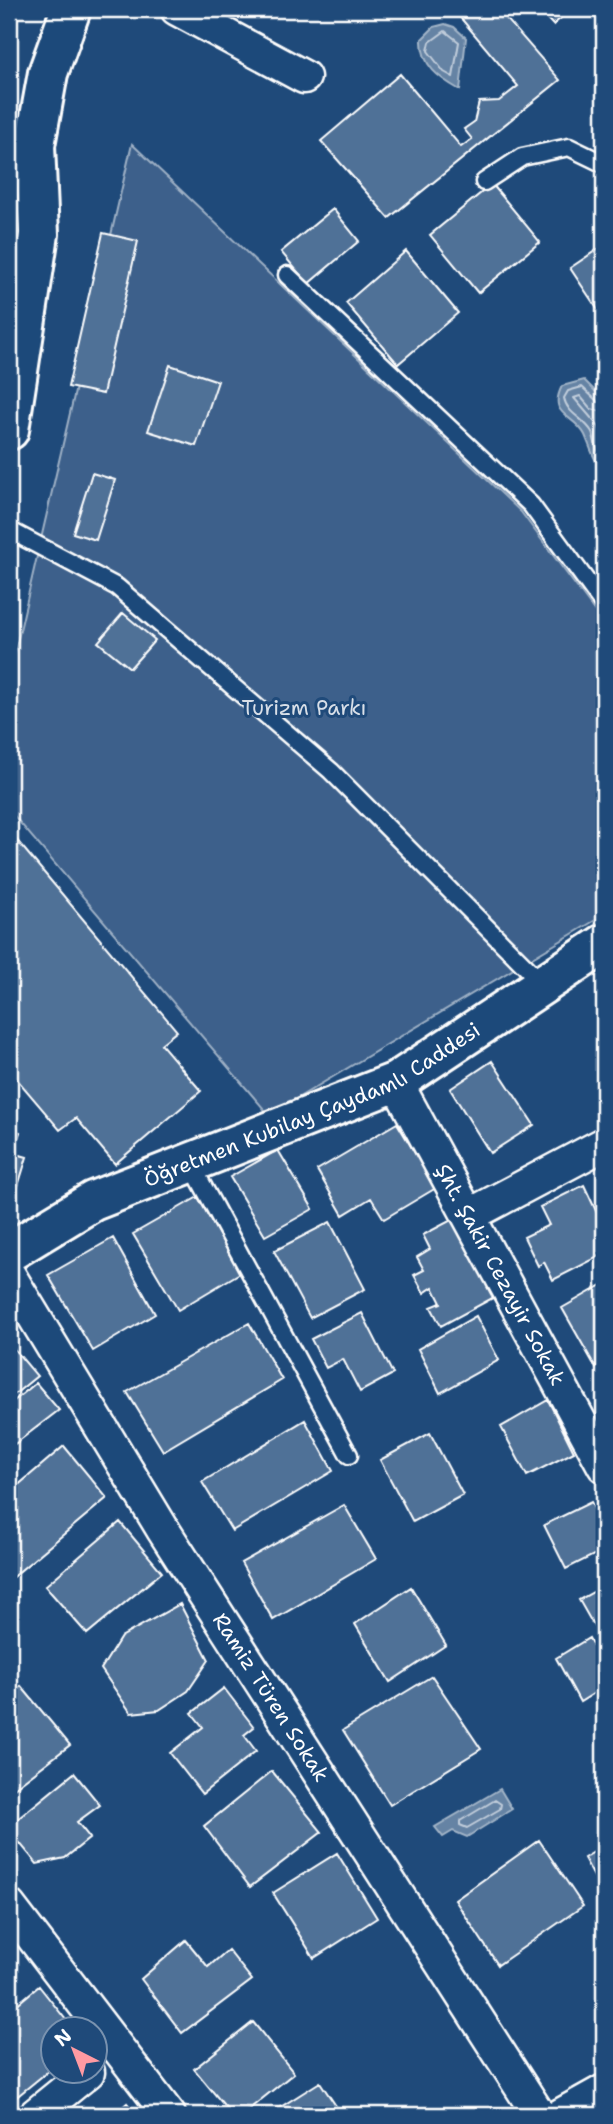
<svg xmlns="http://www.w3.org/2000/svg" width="613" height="2124" font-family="'Shantell Sans',sans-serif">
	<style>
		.green { fill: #3c618b; stroke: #9eb0c5; stroke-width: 2 }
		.water { fill: #6583a4; stroke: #a3b5c8; stroke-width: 2 }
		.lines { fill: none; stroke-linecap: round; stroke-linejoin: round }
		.shore { stroke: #c1cddb; stroke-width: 2 }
		.building { fill: #507197; stroke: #fff; stroke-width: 2 }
		.service-casing { stroke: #fff; stroke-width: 21 }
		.minor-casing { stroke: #fff; stroke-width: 37 }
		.tertiary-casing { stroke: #fff; stroke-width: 44 }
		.service { stroke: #1f4a7a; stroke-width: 16 }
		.minor { stroke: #1f4a7a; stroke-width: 32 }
		.tertiary { stroke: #1f4a7a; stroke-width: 38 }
		.labels { text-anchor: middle; stroke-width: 6; stroke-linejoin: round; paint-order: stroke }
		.park-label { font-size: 21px; fill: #d8dfe8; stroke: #1f4a7a }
		.street-label { font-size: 21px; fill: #fff; stroke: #1f4a7a }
	</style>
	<rect width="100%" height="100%" fill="#1f4a7a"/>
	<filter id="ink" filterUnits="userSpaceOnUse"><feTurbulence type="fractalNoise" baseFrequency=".0143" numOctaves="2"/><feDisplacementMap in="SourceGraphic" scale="14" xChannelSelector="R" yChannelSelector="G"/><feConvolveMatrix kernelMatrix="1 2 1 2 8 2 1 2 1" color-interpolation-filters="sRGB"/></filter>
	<g filter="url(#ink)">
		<path class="green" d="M132,144L521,512L604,624V915L269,1115L9,810V678Z"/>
		<path class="water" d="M445,24L454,27L466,38L460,90C439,78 421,66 422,39L434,27Z
			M584,380L604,400V464L596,461C591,452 589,444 585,435C574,414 547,416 562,386Z
			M500,1789L512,1809L467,1837L453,1831L443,1837L435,1827Z"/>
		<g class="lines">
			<path class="shore" d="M445,31L459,42L453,77L444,72L428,51L430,42Z
				M604,403L598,402L582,387L568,391L564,398C567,414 584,418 592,432C596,442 594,451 604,456
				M604,412L591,409L580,396L574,398L599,427L604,445
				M495,1800L501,1804L500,1809L467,1828L460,1825V1821Z"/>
		</g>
		<path class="building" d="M199,9H240L230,26Z
			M453,9H498L560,80L389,218L321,141L400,74L461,147L472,139L464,129L474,122L479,102L499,101L518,86Z
			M538,9H571L553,25Z
			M492,184L540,242L478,293L430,235Z
			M333,209L359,241L308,284L281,252Z
			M103,233L138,241L103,394L68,387Z
			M604,245V319L570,268Z
			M406,251L458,313L398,364L346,303Z
			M170,365L218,381L196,446L148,431Z
			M92,473L115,480L96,540L73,533Z
			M123,613L155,640L130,668L98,642Z
			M9,831L177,1031L161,1044L201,1091L115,1164L76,1118L60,1130L9,1070Z
			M492,1061L534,1125L490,1153L450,1089Z
			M397,1123L436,1188L384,1219L371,1198L343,1215L317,1170Z
			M9,1128L20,1132L13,1153L27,1157L13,1202L9,1200Z
			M278,1150L313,1209L265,1236L230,1177Z
			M584,1185L604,1228V1254L553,1280L544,1262L538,1266L524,1237L549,1225L540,1207Z
			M198,1197L240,1273L178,1310L133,1234Z
			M457,1217L500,1294L441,1326L431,1307L441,1303L433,1287L424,1293L414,1275L424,1270L417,1257L430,1249L423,1235Z
			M330,1222L365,1289L310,1318L274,1251Z
			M113,1238L155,1314L93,1351L48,1275Z
			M604,1284V1363L596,1368L562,1308Z
			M362,1313L393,1374L360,1392L343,1359L326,1368L311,1339Z
			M476,1316L499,1360L440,1393L418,1349Z
			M249,1323L282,1380L163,1451L127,1392Z
			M9,1343L37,1376L9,1399Z
			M36,1383L59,1410L15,1444L9,1437V1405Z
			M548,1400L574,1452L527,1476L501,1427Z
			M305,1420L333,1471L232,1531L202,1482Z
			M430,1433L463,1495L413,1522L380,1460Z
			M64,1446L107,1498L9,1580V1493Z
			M591,1502L604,1529V1550L566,1569L544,1525Z
			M344,1505L376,1559L273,1620L241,1563Z
			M120,1522L162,1572L87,1634L45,1586Z
			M604,1586V1644L579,1600Z
			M411,1587L446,1645L390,1682L355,1624Z
			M180,1604L209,1660L188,1691L159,1710L131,1713L101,1669L121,1637Z
			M589,1638L604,1667V1687L580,1702L556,1658Z
			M432,1676L481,1749L390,1805L343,1730Z
			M21,1686L70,1745L9,1792V1696Z
			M224,1688L254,1727L244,1735L256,1751L202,1794L170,1753L203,1727L192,1713Z
			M272,1771L322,1832L250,1887L204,1826Z
			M74,1773L100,1805L77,1822L90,1838L65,1858L37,1864L9,1830V1826Z
			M539,1840L583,1906L498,1965L455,1900Z
			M604,1846V1895L584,1858Z
			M337,1853L377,1918L314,1958L273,1893Z
			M186,1940L208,1967L228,1950L252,1980L182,2033L141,1979Z
			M39,1986L74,2030H52V2068L14,2099L9,2092V2011Z
			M253,2022L294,2073L242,2115H232L194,2069Z
			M320,2082L342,2115H268Z
			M127,2103L137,2115H113Z"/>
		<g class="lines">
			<g class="service-casing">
				<path id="service" d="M484,182L522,157L569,147L604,164
					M287,275L531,505L604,605
					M9,530L117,587L331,771L543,984
					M190,1162L349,1455"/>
			</g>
			<g class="minor-casing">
				<g id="minor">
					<path d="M177,9L304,77"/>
					<path id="s1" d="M396,1082L604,1466"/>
					<path d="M470,1215L604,1144"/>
					<path id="s2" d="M9,1275L162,1528L539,2115"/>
					<path d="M9,1906L169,2115"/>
					<path d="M35,2115L88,2072"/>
					<path d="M561,2115L604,2091"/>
				</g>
			</g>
			<g class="tertiary-casing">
				<g id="tertiary">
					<path d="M9,430L39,234L35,145L48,73L71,9"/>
					<path id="s3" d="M9,1252L93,1201L396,1082L604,944"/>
				</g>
			</g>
			<use href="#service" class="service"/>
			<use href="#minor" class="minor"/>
			<use href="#tertiary" class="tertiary"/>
		</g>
	</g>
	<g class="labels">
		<g class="park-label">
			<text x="304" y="715">Turizm Parkı</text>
		</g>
		<g class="street-label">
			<text dy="7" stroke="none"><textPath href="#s3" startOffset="338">Öğretmen Kubilay Çaydamlı Caddesi</textPath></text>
			<text dy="7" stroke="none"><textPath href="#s1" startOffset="219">Şht. Şakir Cezayir Sokak</textPath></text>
			<text dy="7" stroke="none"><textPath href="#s2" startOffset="497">Ramiz Türen Sokak</textPath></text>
		</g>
	</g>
	<rect width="613" height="2124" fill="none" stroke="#1f4a7a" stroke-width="35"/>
	<rect x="18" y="18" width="578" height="2089" fill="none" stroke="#fff" stroke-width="2.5" filter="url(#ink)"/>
	<g transform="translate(74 2050) rotate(318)"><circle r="33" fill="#1f4a7a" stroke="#7992af" stroke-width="2"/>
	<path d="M0-5L12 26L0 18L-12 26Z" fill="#ff9aa2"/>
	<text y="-10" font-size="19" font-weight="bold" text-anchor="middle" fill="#ffffff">N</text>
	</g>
</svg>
